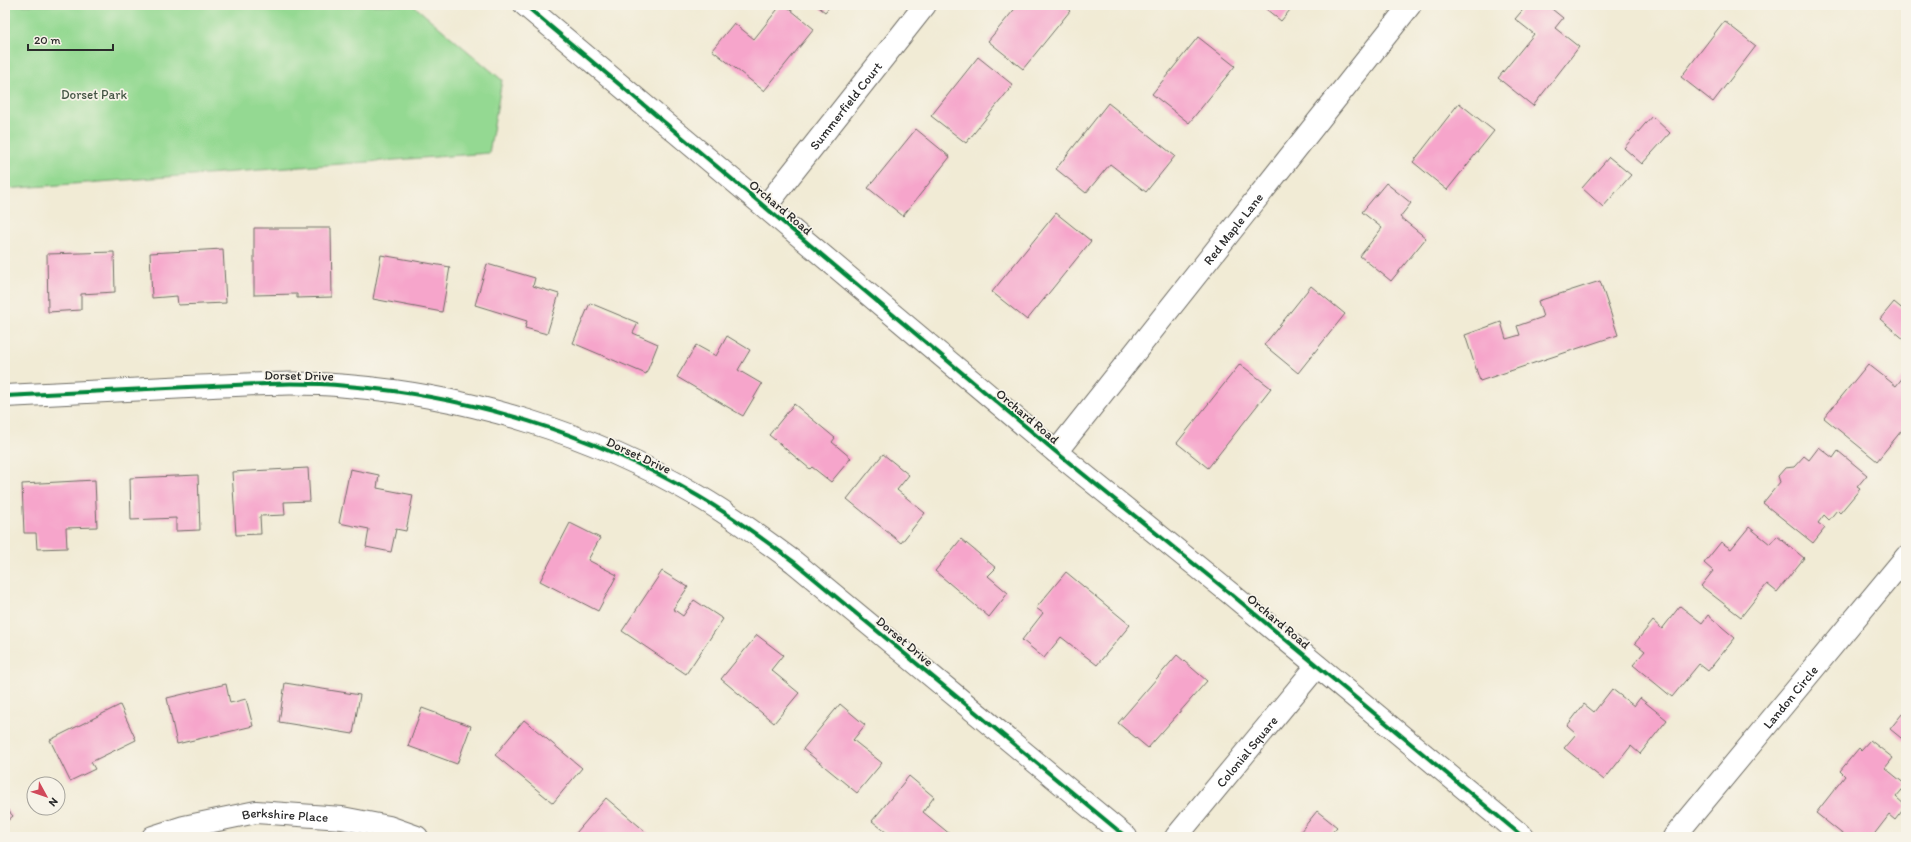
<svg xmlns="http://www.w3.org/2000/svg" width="1911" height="842" font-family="Itim,sans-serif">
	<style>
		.green { fill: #94d992; stroke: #60825e }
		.building { fill: #f6a5cb }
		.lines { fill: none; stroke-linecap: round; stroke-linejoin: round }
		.minor-casing { stroke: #706e66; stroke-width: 24 }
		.minor { stroke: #fff; stroke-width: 22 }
		.cycleway-casing { stroke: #f7f3e8; stroke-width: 6 }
		.cycleway { stroke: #00873e; stroke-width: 4 }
		.labels { text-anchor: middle; stroke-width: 3.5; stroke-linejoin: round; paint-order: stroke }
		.park-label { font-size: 13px; fill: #455645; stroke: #f7f3e8 }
		.street-label { font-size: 13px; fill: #2b2b2b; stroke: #f7f3e8 }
	</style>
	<rect width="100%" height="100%" fill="#f7f3e8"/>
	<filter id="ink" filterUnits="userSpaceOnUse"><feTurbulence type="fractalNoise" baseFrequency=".025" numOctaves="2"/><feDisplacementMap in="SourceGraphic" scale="8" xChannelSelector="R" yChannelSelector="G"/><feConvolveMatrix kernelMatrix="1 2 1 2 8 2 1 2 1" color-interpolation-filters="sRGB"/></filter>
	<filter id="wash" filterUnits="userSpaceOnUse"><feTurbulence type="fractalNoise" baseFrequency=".012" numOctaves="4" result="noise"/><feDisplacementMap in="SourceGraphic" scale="16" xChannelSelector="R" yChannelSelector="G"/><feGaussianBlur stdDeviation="0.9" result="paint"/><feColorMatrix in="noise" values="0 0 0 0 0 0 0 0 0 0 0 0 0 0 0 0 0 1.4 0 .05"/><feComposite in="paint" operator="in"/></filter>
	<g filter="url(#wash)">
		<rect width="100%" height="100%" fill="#f1ebd5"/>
		<path class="green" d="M5,5H413L502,80L489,153L5,189Z"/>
		<g id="blocks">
			<path class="building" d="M781,5H785L814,29L764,91L712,50L734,23L754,39Z
				M816,5H831L825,12Z
				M1018,5H1063L1070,11L1023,69L988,41Z
				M1261,5H1294L1281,21Z
				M1527,5H1547L1563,18L1555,28L1579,47L1533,106L1498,78L1534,34L1515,19Z
				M1724,21L1756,46L1713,102L1681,77Z
				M1198,37L1235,66L1189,123L1152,94Z
				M978,57L1013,85L966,143L931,116Z
				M1108,103L1175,156L1146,192L1110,164L1086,193L1056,169Z
				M1459,103L1494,131L1447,190L1413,162Z
				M1652,116L1670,133L1642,164L1624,148Z
				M916,129L950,157L903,216L868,188Z
				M1609,157L1631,175L1603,207L1582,188Z
				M1386,183L1411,203L1400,217L1426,238L1391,281L1360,256L1382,228L1362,212Z
				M1056,213L1091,241L1027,320L992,292Z
				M254,228H331L332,297L297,298V294L254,295Z
				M223,249L226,303L178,305L177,296L152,298L150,253Z
				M114,252L115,292L81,294V310L48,312L47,254Z
				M381,255L450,267L442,312L373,299Z
				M487,264L535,278L533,286L559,294L547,334L525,328L527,321L475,305Z
				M5,268L9,308L5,309Z
				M1600,281L1618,335L1480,381L1465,335L1501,322L1506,339L1520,335L1517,326L1543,317L1538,301Z
				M1311,286L1345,314L1298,373L1264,345Z
				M1894,302L1906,312V341L1880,319Z
				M590,303L638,323L633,333L658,344L646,374L573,343Z
				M727,336L750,350L738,370L762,384L743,416L677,377L696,345L716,356Z
				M1240,364L1271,388L1208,468L1177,443Z
				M1868,364L1896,386L1904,376L1906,378V425L1877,461L1824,418Z
				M794,404L835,438L832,442L851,458L831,482L812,467L810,469L769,435Z
				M1819,447L1833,458L1838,451L1867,475L1857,487L1860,489L1840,513L1837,510L1829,520L1824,515L1818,523L1825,528L1813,543L1763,503L1780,482L1778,476L1785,468L1794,467L1804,456L1809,460Z
				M883,454L909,475L897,490L925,513L901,543L847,499Z
				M308,468L310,501L284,502L285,515L260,516L261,534L236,535L232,472Z
				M350,469L379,475L377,488L413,495L406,531L396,529L391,552L366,547L369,529L339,523Z
				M198,475L200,530L176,531V518L131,520L130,478Z
				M95,480L97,527L66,528L67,548L37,549L36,533H24L22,484Z
				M570,523L600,538L588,560L617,575L598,611L540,581Z
				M1749,527L1770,544L1777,536L1804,558L1777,592L1767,584L1741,617L1701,586L1713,571L1704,563L1721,542L1731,549Z
				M961,539L996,568L988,576L1008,593L989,617L935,571Z
				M662,571L688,587L673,609L683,616L694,600L723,619L686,674L622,631Z
				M1066,572L1130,625L1097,665L1061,637L1044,658L1022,640L1043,613L1036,608Z
				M1680,606L1702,623L1708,615L1735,638L1708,671L1699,664L1672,697L1633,665L1645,651L1635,643L1653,621L1662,629Z
				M757,635L783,655L771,670L799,693L774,723L721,679Z
				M1177,655L1207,681L1148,748L1118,723Z
				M285,683L360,695L353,734L279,722Z
				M226,684L230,703L246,699L253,726L177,744L167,698Z
				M1612,689L1634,706L1640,698L1667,720L1640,754L1631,746L1604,780L1564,748L1576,734L1567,726L1584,704L1594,712Z
				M840,704L865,725L853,740L882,763L857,793L803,749Z
				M120,705L136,740L91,762L95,769L70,781L50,740Z
				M422,708L471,726L457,764L408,746Z
				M1906,709V742L1890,729Z
				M524,720L582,768L553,803L495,755Z
				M1870,740L1893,758L1885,768L1906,785L1896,797L1906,806L1895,820L1889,815L1872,837H1846L1816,813L1845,776L1840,771L1859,748L1861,750Z
				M909,776L934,797L923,812L951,835L950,837H892L872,821Z
				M606,798L652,837H581L576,833Z
				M5,807L13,816L5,823Z
				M1317,811L1337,827L1328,837H1296Z"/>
		</g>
	</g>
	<g filter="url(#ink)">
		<use href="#blocks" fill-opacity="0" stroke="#706e66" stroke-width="1"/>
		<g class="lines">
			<g class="minor-casing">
				<g id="minor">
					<path d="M525,5L1056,452L1231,594L1523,837"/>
					<path id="s1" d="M766,206L925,5"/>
					<path d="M5,396C66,393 127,390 188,387C241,385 294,381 347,386C470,396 591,433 698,496C732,516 763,539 794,562L1126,837"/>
					<path id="s2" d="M1056,452L1410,5"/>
					<path id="s3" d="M153,837L184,827L256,812L342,818L389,827L417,837"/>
					<path id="s4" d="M1176,837L1317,666"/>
					<path id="s5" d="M1674,837L1906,557"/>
				</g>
			</g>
			<use href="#minor" class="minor"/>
			<g class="cycleway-casing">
				<path id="cycleway" d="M525,5L1056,452L1231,594L1523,837
					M5,396C66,393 127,390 188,387C241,385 294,381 347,386C470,396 591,433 698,496C732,516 763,539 794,562L1126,837"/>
			</g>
			<use href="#cycleway" class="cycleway"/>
		</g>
	</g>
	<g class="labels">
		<g class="park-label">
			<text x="94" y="99">Dorset Park</text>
		</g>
		<g class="street-label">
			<text dy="5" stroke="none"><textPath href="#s1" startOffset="128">Summerfield Court</textPath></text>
			<text transform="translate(781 207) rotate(40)" y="5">Orchard Road</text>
			<text dy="5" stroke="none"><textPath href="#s2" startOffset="285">Red Maple Lane</textPath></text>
			<text transform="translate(299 375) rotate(1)" y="5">Dorset Drive</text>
			<text transform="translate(1028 416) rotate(40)" y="5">Orchard Road</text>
			<text transform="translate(639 455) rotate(25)" y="5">Dorset Drive</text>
			<text transform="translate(1279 621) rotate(40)" y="5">Orchard Road</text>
			<text transform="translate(905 641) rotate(40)" y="5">Dorset Drive</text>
			<text dy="5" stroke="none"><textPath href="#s5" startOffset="182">Landon Circle</textPath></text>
			<text dy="5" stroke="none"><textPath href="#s4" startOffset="111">Colonial Square</textPath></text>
			<text dy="5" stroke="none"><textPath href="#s3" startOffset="135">Berkshire Place</textPath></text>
		</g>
	</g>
	<rect width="1911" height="842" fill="none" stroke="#f7f3e8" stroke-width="20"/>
	<g transform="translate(46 796) rotate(130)"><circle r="19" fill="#f7f3e8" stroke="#a5a39c"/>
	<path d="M0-3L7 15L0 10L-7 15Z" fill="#d1495b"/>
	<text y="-6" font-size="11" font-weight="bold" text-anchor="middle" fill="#2b2b2b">N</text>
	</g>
	<path d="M28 44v6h85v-6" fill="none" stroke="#2b2b2b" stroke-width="2"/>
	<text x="34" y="44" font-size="12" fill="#2b2b2b" stroke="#f7f3e8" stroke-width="3" paint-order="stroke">20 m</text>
</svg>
